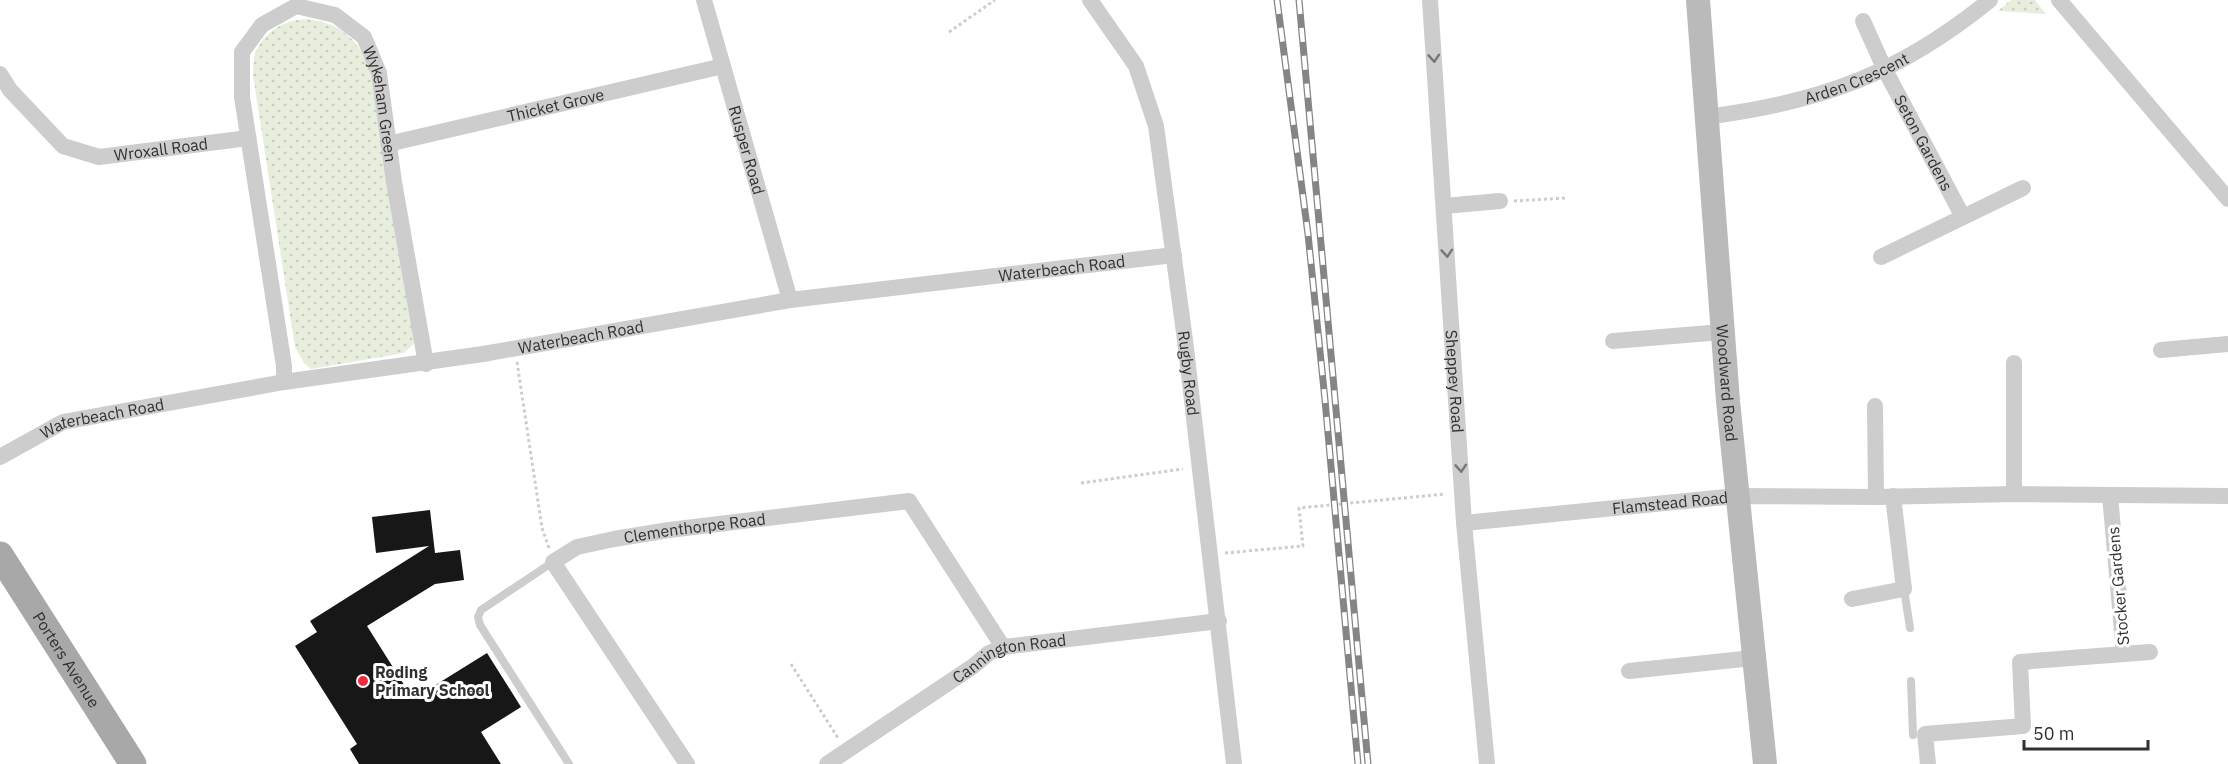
<svg xmlns="http://www.w3.org/2000/svg" width="2228" height="764" font-family="'IBM Plex Sans',sans-serif">
	<style>
		.grass { fill: url(#grass-dots) }
		.building { fill: #171717 }
		.lines { fill: none; stroke-linecap: round; stroke-linejoin: round }
		.path { stroke: #cdcdcd; stroke-width: 3; stroke-dasharray: 3 3; stroke-linecap: butt }
		.lane { stroke: #cdcdcd; stroke-width: 8 }
		.street { stroke: #cdcdcd; stroke-width: 16 }
		.secondary { stroke: #bababa; stroke-width: 24 }
		.primary { stroke: #a8a8a8; stroke-width: 27 }
		.rail-casing { stroke: #858585; stroke-width: 7 }
		.rail { stroke: #fff; stroke-width: 4.5; stroke-dasharray: 14; stroke-linecap: butt }
		.oneway { stroke: #777 }
		.poi-dot { fill: #f1293d; stroke: #fff; stroke-width: 2 }
		.labels { text-anchor: middle; stroke-width: 6; stroke-linejoin: round; paint-order: stroke }
		.street-label { font-size: 16px; fill: #303030; stroke: #fff }
		.poi-label { font-size: 16px; font-weight: bold; fill: #303030; stroke: #fff; text-anchor: start }
	</style>
	<defs>
		<pattern id="grass-dots" width="8" height="8" patternUnits="userSpaceOnUse" patternTransform="scale(1.5)"><rect width="8" height="8" fill="#e7eedd"/><path d="M2 2h.1M6 6h.1" fill="none" stroke="#c6ccbe" stroke-width="1.8" stroke-linecap="round"/></pattern>
	</defs>
	<rect width="100%" height="100%" fill="#fff"/>
	<path class="grass" d="M2011,0H2035L2046,14L1998,11Z
		M307,19C343,24 353,37 371,66L416,342L404,353L311,369L304,363L295,347L253,75C254,68 253,57 256,51C266,30 285,20 307,19Z"/>
	<path class="building" d="M430,510L435,553L460,550L464,580L435,584L367,626L413,699L487,653L521,707L481,732L501,764H359L350,749L357,744L295,646L317,632L310,621L429,546L376,553L372,517Z"/>
	<g class="lines">
		<path class="path" d="M949,32L995,0
			M1514,201L1565,198
			M517,362L542,528L549,548
			M1081,483L1183,469
			M1225,553L1303,546L1299,508L1445,494
			M791,664L838,738"/>
		<path class="lane" d="M553,562L481,610L478,617L480,625L569,764
			M1904,589L1910,628
			M1911,681L1913,735"/>
		<g class="street">
			<path id="s1" d="M704,0L790,300"/>
			<path id="s2" d="M1090,0L1136,66L1156,126L1185,340L1234,764"/>
			<path id="s3" d="M1430,0L1464,523L1487,764"/>
			<path d="M2059,0L2228,199"/>
			<path id="s4" d="M1863,21L1885,70L1963,217"/>
			<path id="s5" d="M0,74L10,90L63,146L99,157L248,138"/>
			<path id="s6" d="M1706,117C1822,102 1899,74 1990,0"/>
			<path id="s7" d="M388,144L723,66"/>
			<path d="M1444,206L1500,201"/>
			<path d="M1881,257L2023,188"/>
			<path d="M1613,341L1722,332"/>
			<path d="M2161,350L2228,344"/>
			<path id="s8" d="M284,382V366L242,97V52L262,25L296,6L335,15L364,37L379,73L394,182L426,364"/>
			<path d="M1875,406L1876,497"/>
			<path id="s9" d="M0,457L63,422L284,382L483,354L790,300L1174,255"/>
			<path d="M2014,494V363"/>
			<path id="s10" d="M1464,523L1736,496L1876,497L2014,494L2228,496"/>
			<path d="M1852,599L1904,589L1893,496"/>
			<path d="M2124,654L2150,652"/>
			<path d="M1629,671L1753,658"/>
			<path id="s11" d="M687,764L553,562L577,547L614,539L669,530L909,501L1003,647"/>
			<path id="s12" d="M827,764L972,667L989,653L1003,647L1219,621"/>
			<path d="M1928,764L1925,734L2023,726L2020,662L2124,654L2110,495"/>
		</g>
		<path class="secondary" id="s13" d="M1698,0L1728,401L1765,764"/>
		<path class="primary" id="s14" d="M0,555L133,764"/>
		<g class="rail-casing">
			<path id="rail" d="M1277,0L1308,234L1325,400L1358,764
				M1299,0L1368,764"/>
		</g>
		<use href="#rail" class="rail"/>
	</g>
	<defs><path id="oneway-chevron" d="M-2-3.5L2.5 0L-2 3.5" fill="none" stroke-width="1.6" stroke-linecap="round" stroke-linejoin="round" transform="scale(1.5)"/></defs>
	<g class="oneway">
		<use href="#oneway-chevron" transform="translate(1434 58) rotate(86)"/>
		<use href="#oneway-chevron" transform="translate(1447 253) rotate(86)"/>
		<use href="#oneway-chevron" transform="translate(1461 468) rotate(86)"/>
	</g>
	<circle class="poi-dot" cx="363" cy="681" r="6"/>
	<g class="labels">
		<g class="street-label">
			<text dy="6" stroke="none"><textPath href="#s6" startOffset="156">Arden Crescent</textPath></text>
			<text dy="6" stroke="none"><textPath href="#s8" startOffset="552">Wykeham Green</textPath></text>
			<text dy="6" stroke="none"><textPath href="#s7" startOffset="172">Thicket Grove</textPath></text>
			<text dy="6" stroke="none"><textPath href="#s4" startOffset="136">Seton Gardens</textPath></text>
			<text dy="6" stroke="none"><textPath href="#s5" startOffset="196">Wroxall Road</textPath></text>
			<text dy="6" stroke="none"><textPath href="#s1" startOffset="156">Rusper Road</textPath></text>
			<text dy="6" stroke="none"><textPath href="#s9" startOffset="1083">Waterbeach Road</textPath></text>
			<text dy="6" stroke="none"><textPath href="#s9" startOffset="597">Waterbeach Road</textPath></text>
			<text dy="6" stroke="none"><textPath href="#s2" startOffset="393">Rugby Road</textPath></text>
			<text dy="6" stroke="none"><textPath href="#s3" startOffset="382">Sheppey Road</textPath></text>
			<text dy="6" stroke="none"><textPath href="#s13" startOffset="384">Woodward Road</textPath></text>
			<text dy="6" stroke="none"><textPath href="#s9" startOffset="111">Waterbeach Road</textPath></text>
			<text dy="6" stroke="none"><textPath href="#s10" startOffset="207">Flamstead Road</textPath></text>
			<text dy="6" stroke="none"><textPath href="#s11" startOffset="390">Clementhorpe Road</textPath></text>
			<text transform="translate(2118 586) rotate(-95)" y="6">Stocker Gardens</text>
			<text dy="6" stroke="none"><textPath href="#s14" startOffset="124">Porters Avenue</textPath></text>
			<text dy="6" stroke="none"><textPath href="#s12" startOffset="214">Cannington Road</textPath></text>
		</g>
		<g class="poi-label">
			<text x="375" y="678">Roding<tspan x="375" dy="18">Primary School</tspan></text>
		</g>
	</g>
	<path d="M2024 740v9h124v-9" fill="none" stroke="#303030" stroke-width="3"/>
	<text x="2033" y="740" font-size="18" fill="#303030" stroke="#ffffff" stroke-width="4.5" paint-order="stroke">50 m</text>
</svg>
